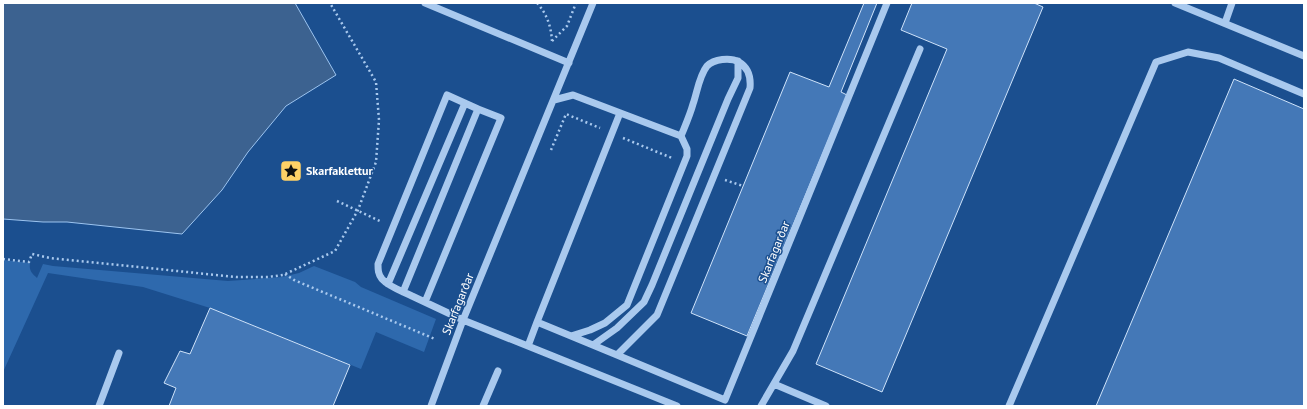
<svg xmlns="http://www.w3.org/2000/svg" width="1307" height="409" font-family="'PT Sans',sans-serif">
	<style>
		.green { fill: #2e69ad }
		.water { fill: #3c6290; stroke: #9cc4f0 }
		.building { fill: #4478b7; stroke: #cfe3fa }
		.lines { fill: none; stroke-linecap: round; stroke-linejoin: round }
		.path { stroke: #a9c9ee; stroke-width: 2.5; stroke-dasharray: 2 3; stroke-linecap: butt }
		.minor { stroke: #a9c9ee; stroke-width: 7 }
		.labels { text-anchor: middle; stroke-width: 3; stroke-linejoin: round; paint-order: stroke }
		.poi-label { font-size: 12px; font-weight: bold; fill: #fff; stroke: #1b4f8f; text-anchor: start }
		.street-label { font-size: 12px; fill: #fff; stroke: #1b4f8f }
	</style>
	<rect width="100%" height="100%" fill="#1b4f8f"/>
	<path class="green" d="M3,260L30,263C29,270 31,273 37,278L43,264L53,266L228,281L282,277L299,273L314,266L355,282L361,287L436,319L424,352L376,332L361,369L210,308L143,287L48,273L3,372Z"/>
	<path class="water" d="M3,3H295L336,75L286,106L248,152L222,190L182,234L67,222H43L3,219Z"/>
	<path class="building" d="M864,3H877L841,92L847,95L747,336L691,313L790,72L829,87Z
		M912,3H1034L1043,7L882,392L816,364L947,49L901,30Z
		M1234,79L1304,109V406H1096Z
		M210,308L350,365L333,406H169L176,388L164,383L180,351L190,354Z"/>
	<g class="lines">
		<path class="path" d="M537,3C547,14 551,26 552,41
			M552,41L567,26L576,3
			M623,138L672,158
			M551,150L566,114L600,128
			M725,180L743,186
			M337,201L382,222
			M3,259L29,262L32,254L50,258L236,277H268L283,275L335,251L358,210L376,162L379,120L376,82L330,3
			M285,274L294,280L435,339"/>
		<path class="minor" d="M425,3L569,63
			M1175,3L1304,56
			M1225,23L1232,3
			M388,284L465,103
			M403,292L478,109L447,95L378,264C378,270 378,274 382,279C389,287 402,291 412,296C429,304 446,312 463,320L677,406
			M425,302L501,118L478,109
			M537,322L620,113
			M571,336L617,355L657,315L750,88C751,77 749,68 739,62C730,57 714,59 707,66C699,76 697,93 693,104C690,115 685,126 681,136
			M593,345L617,328L644,302L652,285L728,99L738,78V61
			M528,346L537,322L571,336L590,330L605,323L627,305L687,156V149L681,136L573,95L554,100
			M617,355L725,400L887,3
			M774,384L826,406
			M99,406L119,353
			M431,406L463,320L593,3
			M483,406L498,371
			M761,406L793,351L920,49
			M1009,406L1156,62L1188,52L1219,58L1304,94"/>
	</g>
	<defs>
		<g id="sight-square" transform="scale(1.15)"><rect x="-9" y="-9" width="18" height="18" rx="4" fill="#ffd166" stroke="#1b4f8f"/><path d="M0-6L1.8-2.2L6-1.7L2.9 1.2L3.7 5.4L0 3.3L-3.7 5.4L-2.9 1.2L-6-1.7L-1.8-2.2Z" fill="#111"/></g>
	</defs>
	<g fill-rule="evenodd">
		<use href="#sight-square" x="291" y="171"/>
	</g>
	<g class="labels">
		<g class="poi-label">
			<text x="306" y="175">Skarfaklettur</text>
		</g>
		<g class="street-label">
			<text transform="translate(774 252) rotate(-68)" y="4">Skarfagarðar</text>
			<text transform="translate(458 304) rotate(-68)" y="4">Skarfagarðar</text>
		</g>
	</g>
	<rect width="1307" height="409" fill="none" stroke="#ffffff" stroke-width="8"/>
</svg>
